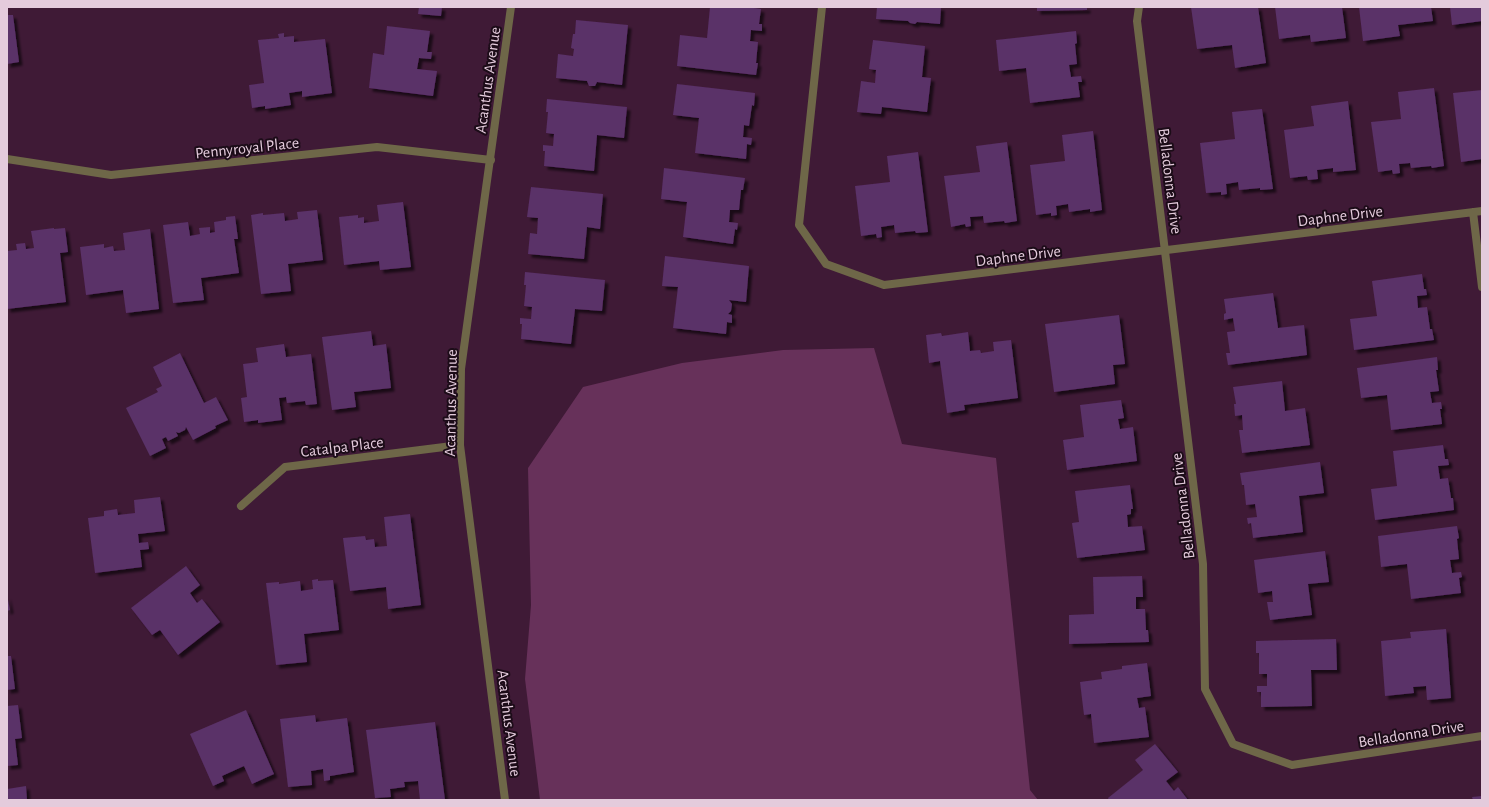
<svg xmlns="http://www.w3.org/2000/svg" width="1489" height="807" font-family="'Alegreya Sans',sans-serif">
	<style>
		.green { fill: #67315a }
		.building { fill: #5a3068; filter: url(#shadow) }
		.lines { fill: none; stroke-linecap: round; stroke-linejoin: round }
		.street { stroke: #6e6748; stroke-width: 8 }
		.labels { text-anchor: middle; stroke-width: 4; stroke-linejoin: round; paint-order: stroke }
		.street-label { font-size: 16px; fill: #e4cbdc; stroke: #1c0c18 }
	</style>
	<defs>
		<filter id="shadow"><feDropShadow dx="3.5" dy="3.5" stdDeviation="1" flood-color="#0009"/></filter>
	</defs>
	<rect width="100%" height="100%" fill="#3f1a36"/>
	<path class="green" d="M874,348L902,444L996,458L1030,790L1038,800H540L525,679L531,605L528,468L583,387L682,363L783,350Z"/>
	<path class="building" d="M419,7H442L441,16L418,14Z
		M710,7H747L761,9L759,24H762V31L751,30L750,41L758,42L756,63H758L756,75L677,66L680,35L707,38Z
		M877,7H941L940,24L917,22L915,24L910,23L908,21L876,19Z
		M1037,7H1087V10L1037,11Z
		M1191,7H1258L1266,63L1235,68L1232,45L1197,49Z
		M1275,7H1342L1346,38L1311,42L1310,35L1279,39Z
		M1359,7H1431L1433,21L1398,25L1400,36L1363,41Z
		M1450,7H1482V21L1452,25Z
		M7,15H13L19,62L7,64Z
		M576,20L628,25L622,85L597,82L595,86H589L587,81L556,78L558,54L573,56L574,49L571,48L573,34H575Z
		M387,26L430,31L427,52H432L431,59L419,58L417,69L437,71L433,96L369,88L373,53L384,55Z
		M1076,31L1077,43L1075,44L1077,64L1069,65L1071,77L1081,76L1082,82H1078L1080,97L1030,103L1026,68L999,71L996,40Z
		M284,33V37L294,36V42L325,39L332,93L302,97V91L289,93L291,105L265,109V106L252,108L249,85L264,83L258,40L279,38L278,34Z
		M873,40L925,46L922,77L931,78L927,112L882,107L881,114L857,112L861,81L875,83L876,70L869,69Z
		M677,84L755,93L754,106L752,105L749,126L744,125L743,137L752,138L751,145L747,144L746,159L695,153L699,118L673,115Z
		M1434,88L1444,166L1432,168L1431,166L1411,168L1410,163L1399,164L1400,173L1393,174L1392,170L1378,172L1371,122L1401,119L1398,92Z
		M1482,90V159L1461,162L1453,93Z
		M547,99L627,107L624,138L597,135L594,171L544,166L545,151H543V145L553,146L554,134L546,133L548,112H546Z
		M1348,101L1356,170L1333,172V168L1317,170L1318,179L1308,180L1307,176L1290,178L1284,130L1314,126L1311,106Z
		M1262,109L1273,189L1260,190V188L1239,190L1238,182L1226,184L1227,194L1221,195V192L1206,193L1200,143L1235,139L1232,112Z
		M1093,131L1102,210L1090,212V209L1069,212L1068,204L1056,206L1057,215L1051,216V213L1036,215L1030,165L1065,161L1062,135Z
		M1007,142L1017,221L1005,223L1004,221L984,223L983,216L970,217L971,226L966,227L965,224L951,227L944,176L980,172L976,146Z
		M918,152L928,232L916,233L915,231L895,233L894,225L881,227L882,237L877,238L876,234L861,236L855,186L890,182L887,156Z
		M664,168L745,178L743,190H741L739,210H730L729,222L738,223L737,230L735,229L733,244L683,237L687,202L661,199Z
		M531,187L603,194L600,229L587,227L584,259L528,254L530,233L537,234L538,218L527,217Z
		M403,202L411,267L380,270L379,261L344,265L339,217L358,215V218L364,217V223L379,221L377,205Z
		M317,210L323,260L288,264L291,291L261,294L251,215L263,213V215L284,213L285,221L298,219L297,212Z
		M235,216L238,239H234L239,273L201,278L204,300L173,303L163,225L188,222L190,236L200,234L199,228L210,227V233L215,232L214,222L226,220V217Z
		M54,228V229L65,228L68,252L60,253L66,302L7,309V251L17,250L16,244L25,243L26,249L34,248L31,231Z
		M150,229L159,309L126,313L123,290L86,295L80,247L104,244V248L113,246L114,251L125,250L123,233Z
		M665,256L749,266L746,302L729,300L732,304L731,311L728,314L732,315V323L727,322L726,334L673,328L678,287L662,286Z
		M525,272L605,280L602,311L575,309L571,344L521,339L522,324H520V318L531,319L532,307L524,306L526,285H524Z
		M1422,274L1424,289H1426L1427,295L1417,296L1418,308L1427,307L1430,329H1432L1434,340L1354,350L1350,319L1377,316L1372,281Z
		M1273,293L1278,328L1304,325L1307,355L1228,365L1226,353H1230L1227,332L1235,331L1233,318L1224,320V314L1226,313L1224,299Z
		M1119,315L1125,364L1113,365L1115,384L1054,392L1045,324Z
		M371,331L373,346L386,344L391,388L354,392L356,407L332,410L322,337Z
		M968,332L970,351L980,350L981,353L994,351L993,342L1011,340L1018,398L964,405L965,410L947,413L940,361L929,363L926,335L941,333L942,336Z
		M284,344L286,357L311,354L317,404L306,405L305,401L287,403L286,397L279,398L282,420L258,423V420L244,422L241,398L247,397L243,364L258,362L256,348Z
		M180,353L204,403L216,397L228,420L215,426L216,428L193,440L186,427L185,430L179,433L176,432L178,436L168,441L166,437L162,439L166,448L150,456L126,408L158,392L156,389L162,386L153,367Z
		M1437,357L1438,370H1436L1439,391L1430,392L1432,403L1441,402L1442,409H1440L1442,424L1391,430L1387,395L1361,398L1357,368Z
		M1282,381L1285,411L1305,408L1310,445L1242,453L1239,430H1243L1242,415L1235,416L1234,404H1236L1233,387Z
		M1121,400L1124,418L1118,419L1120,429L1133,427L1137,461L1067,470L1063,440L1084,437L1080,405Z
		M1443,445L1445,459H1448L1449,465L1438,466L1440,479L1448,478L1451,498H1453L1454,510L1375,520L1371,489L1397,486L1393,451Z
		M1320,462L1324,493L1299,496L1303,532L1253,538L1251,523L1248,524L1247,518L1257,517L1255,504L1246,505L1244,485H1242L1240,473Z
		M1130,485L1133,509H1131V514L1127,515L1128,527L1142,526L1145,550L1077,558L1072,523L1079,522L1075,491Z
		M160,497L165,531L138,534L139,543L148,542L149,549L140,550L142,567L95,573L88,518L104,516V511L117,509L118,515L135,513L134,500Z
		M410,514L421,605L388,609L386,587L350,591L343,538L365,536L366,540L374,539L375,547L387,546L384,517Z
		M1457,526L1459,538L1457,539L1459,559L1450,560L1452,573L1461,572L1462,577L1459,578L1461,593L1411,599L1407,564L1381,567L1378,536Z
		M1325,551L1329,582L1308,584L1312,615L1270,620L1267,602H1273L1272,591L1258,593L1254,560Z
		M186,566L200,585L190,593L197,603L202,599L220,622L178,655L160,630L152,635L131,608Z
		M1142,576L1143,597H1136V609H1145L1146,630H1148L1149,642L1069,644V615L1094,614L1093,577Z
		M318,579V581L333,580L339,630L304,634L307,662L276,665L266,583L279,582V584L300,581L301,591L313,589L312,580Z
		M7,595L10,610L7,611Z
		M1446,629L1451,698L1427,700L1426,686L1413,687L1414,693L1385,696L1381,641L1411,638L1410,632Z
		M1336,639L1337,670H1311L1312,706L1261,707V692H1257V686H1267V674H1259V653H1256V641Z
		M7,656H11L15,689L7,690Z
		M1147,663L1151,696L1137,698L1139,708L1145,707L1149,737L1094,743L1091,714L1084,715L1080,682L1102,679L1101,672L1122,669V666Z
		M18,705L22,738L15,739L18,765L7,766V706Z
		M246,710L274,774L252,784L244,766L222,776L224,781L213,786L190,734Z
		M315,715L316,722L347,718L354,772L330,776V780L324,781L323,769L311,771L312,785L288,787L280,719Z
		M435,722L445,800H420L418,781L404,782L405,787L390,789L391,797L375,798L366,730Z
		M1155,744L1178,772L1166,781L1174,791L1178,787L1188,800H1109L1108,798L1143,770L1135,760Z
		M26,786L27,800H7V789Z
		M1482,796V800H1473L1472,797Z"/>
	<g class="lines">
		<path class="street" d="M822,7L799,225L826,264L884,285L1482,211
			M1139,7L1137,21L1203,564L1205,689L1233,744L1292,765L1482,736
			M7,159L111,175L377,147L491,160
			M1473,212L1482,287
			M241,506L285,467L460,445
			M505,800L460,445L461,369L511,7"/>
	</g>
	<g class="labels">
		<g class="street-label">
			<text transform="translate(487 80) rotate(-82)" y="6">Acanthus Avenue</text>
			<text transform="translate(247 147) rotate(-6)" y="6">Pennyroyal Place</text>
			<text transform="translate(1171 181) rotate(83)" y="6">Belladonna Drive</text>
			<text transform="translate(1340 215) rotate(-7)" y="6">Daphne Drive</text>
			<text transform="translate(1018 255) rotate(-7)" y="6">Daphne Drive</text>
			<text transform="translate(450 403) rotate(-89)" y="6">Acanthus Avenue</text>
			<text transform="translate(342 446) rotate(-7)" y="6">Catalpa Place</text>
			<text transform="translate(1182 506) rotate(-97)" y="6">Belladonna Drive</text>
			<text transform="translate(510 723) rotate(83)" y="6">Acanthus Avenue</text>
			<text transform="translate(1411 733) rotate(-9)" y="6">Belladonna Drive</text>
		</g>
	</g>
	<rect width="1489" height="807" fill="none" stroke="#e4cbdc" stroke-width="16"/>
</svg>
